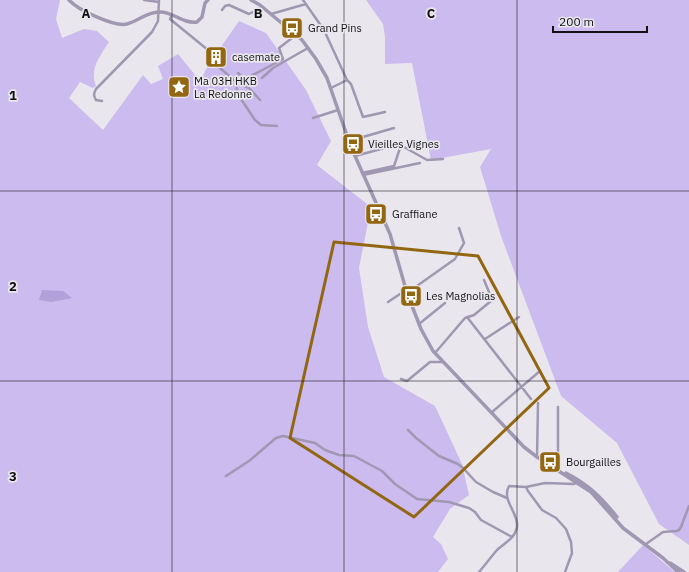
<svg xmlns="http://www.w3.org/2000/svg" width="689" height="572" font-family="'IBM Plex Sans',sans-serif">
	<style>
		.green { fill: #cbe }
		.water { fill: #b39fda }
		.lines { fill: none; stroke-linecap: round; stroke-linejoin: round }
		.minor { stroke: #a098b2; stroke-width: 2.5 }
		.tertiary { stroke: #a098b2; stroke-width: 3.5 }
		.marked { fill: none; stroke: #936712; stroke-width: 3; stroke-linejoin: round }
		.grid { fill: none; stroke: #111113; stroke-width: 1; stroke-opacity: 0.55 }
		.labels { text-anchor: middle; stroke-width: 3.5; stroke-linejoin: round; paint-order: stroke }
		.poi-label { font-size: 11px; fill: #111113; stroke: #e9e7ed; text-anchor: start }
		.grid-label { font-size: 13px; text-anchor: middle; font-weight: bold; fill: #111113; stroke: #e9e7ed; stroke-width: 3.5; stroke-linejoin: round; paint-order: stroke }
	</style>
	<rect width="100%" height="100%" fill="#e9e7ed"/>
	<path class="green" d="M0,0H60L56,19L62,38L84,29L97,31L109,42C100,56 89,69 96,86L93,88L80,82L69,98L103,130L143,75L151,84L163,79L158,66L178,54L200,81L209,64L239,21L266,33L306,90L331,141L317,165L371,207L359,268L368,327L384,377L435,406L462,464L469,495L450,509L433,537L441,544L448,559L438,572H0Z
		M366,0H689V545L659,524L617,443L561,396L501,236L480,167L491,149L431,160L412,63L385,64V37L383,24Z
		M643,545L675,572H618Z"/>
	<path class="water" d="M42,290L63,291L72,298L51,302L39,300Z"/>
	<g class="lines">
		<path class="minor" d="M144,0L159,2
			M303,0L324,30L347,80L351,84L363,117L385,112
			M222,10L225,6L229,5L249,14L263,7
			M271,14L306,4
			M172,15L170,19L208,50L220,68L236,82L249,88L260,100
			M238,73L244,79L247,78L283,59L279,48L296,35
			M262,78L273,68L308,48
			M236,82L237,93L255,120L261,125L277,126
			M331,88L347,80
			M102,101L96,100C93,95 94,93 96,89L152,32L158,21L159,0
			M313,118L338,110
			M349,141L394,128
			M355,156L396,145
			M362,173L394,166L400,148L404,147L427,160L443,159
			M363,175L420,163
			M407,293L455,259L464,243L459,228
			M388,302L406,290
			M467,317L531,399
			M419,324L445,303
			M485,339L519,317
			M435,353L465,318L474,315L491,301V297L484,280
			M401,379L407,381L430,362H443
			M558,407V471
			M491,413L540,371
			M408,430L416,438L439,456L458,464L463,468L476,482L493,492L507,498
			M537,457L538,403
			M226,476L249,461L276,438L283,436L315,443L325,450L339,455L354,456L382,471L395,484L417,499L449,502L469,508L475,512L481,520L512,537
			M526,487L528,491L542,510L556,518L566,529L571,542L572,553L565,572
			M646,544L663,532L676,531L679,530L681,527L689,506
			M479,572C485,565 491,557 497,550C504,543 515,539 517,527C519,513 501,500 509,486L526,487L545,483L574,484L578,482"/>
		<path class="tertiary" d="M69,0C78,10 114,27 127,24C138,21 147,12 159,12C173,11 182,24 197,22L202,17L205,3L208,0
			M251,0L260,5L302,40L316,59L327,78L351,147L390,234L407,293L421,329L433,351L524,447L537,457L591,492L623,528L663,558L678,572
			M566,473C589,485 601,497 617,517
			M670,563L684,572"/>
	</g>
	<path class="marked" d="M334,242L478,256L549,388L414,517L290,438Z"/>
	<path class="grid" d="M172,0V572M344,0V572M517,0V572M0,191H689M0,381H689"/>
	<defs>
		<g id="bus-square" transform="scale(1.15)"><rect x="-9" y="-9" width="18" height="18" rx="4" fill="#936712" stroke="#e9e7ed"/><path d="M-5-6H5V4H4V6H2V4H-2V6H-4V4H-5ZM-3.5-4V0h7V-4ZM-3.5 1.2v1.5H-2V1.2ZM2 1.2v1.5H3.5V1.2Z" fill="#fff"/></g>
		<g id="building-square" transform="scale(1.15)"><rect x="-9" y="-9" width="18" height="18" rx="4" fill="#936712" stroke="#e9e7ed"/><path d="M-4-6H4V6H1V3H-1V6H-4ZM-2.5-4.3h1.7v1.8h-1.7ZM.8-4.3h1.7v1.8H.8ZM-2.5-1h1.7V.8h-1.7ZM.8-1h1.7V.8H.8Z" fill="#fff"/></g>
		<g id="sight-square" transform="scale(1.15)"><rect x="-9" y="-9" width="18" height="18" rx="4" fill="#936712" stroke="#e9e7ed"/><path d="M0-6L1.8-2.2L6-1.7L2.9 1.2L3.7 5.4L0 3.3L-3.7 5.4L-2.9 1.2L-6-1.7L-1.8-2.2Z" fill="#fff"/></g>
	</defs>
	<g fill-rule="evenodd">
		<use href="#bus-square" x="292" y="28"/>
		<use href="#building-square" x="216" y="57"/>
		<use href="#sight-square" x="179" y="87"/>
		<use href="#bus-square" x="353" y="144"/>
		<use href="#bus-square" x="376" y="214"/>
		<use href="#bus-square" x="411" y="296"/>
		<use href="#bus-square" x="550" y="462"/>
	</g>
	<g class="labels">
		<g class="poi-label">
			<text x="308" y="32">Grand Pins</text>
			<text x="232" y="61">casemate</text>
			<text x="194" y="85">Ma 03H HKB<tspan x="194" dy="13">La Redonne</tspan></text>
			<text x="368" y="148">Vieilles Vignes</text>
			<text x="392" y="218">Graffiane</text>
			<text x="426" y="300">Les Magnolias</text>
			<text x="566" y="466">Bourgailles</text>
		</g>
	</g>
	<g class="grid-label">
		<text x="86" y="18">A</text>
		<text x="258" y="18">B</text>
		<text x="431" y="18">C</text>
		<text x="13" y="100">1</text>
		<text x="13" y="291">2</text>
		<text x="13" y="481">3</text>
	</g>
	<path d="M553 26v6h94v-6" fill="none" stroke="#111113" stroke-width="2"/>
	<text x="559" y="26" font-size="12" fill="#111113" stroke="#e9e7ed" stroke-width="3" paint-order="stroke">200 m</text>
</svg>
